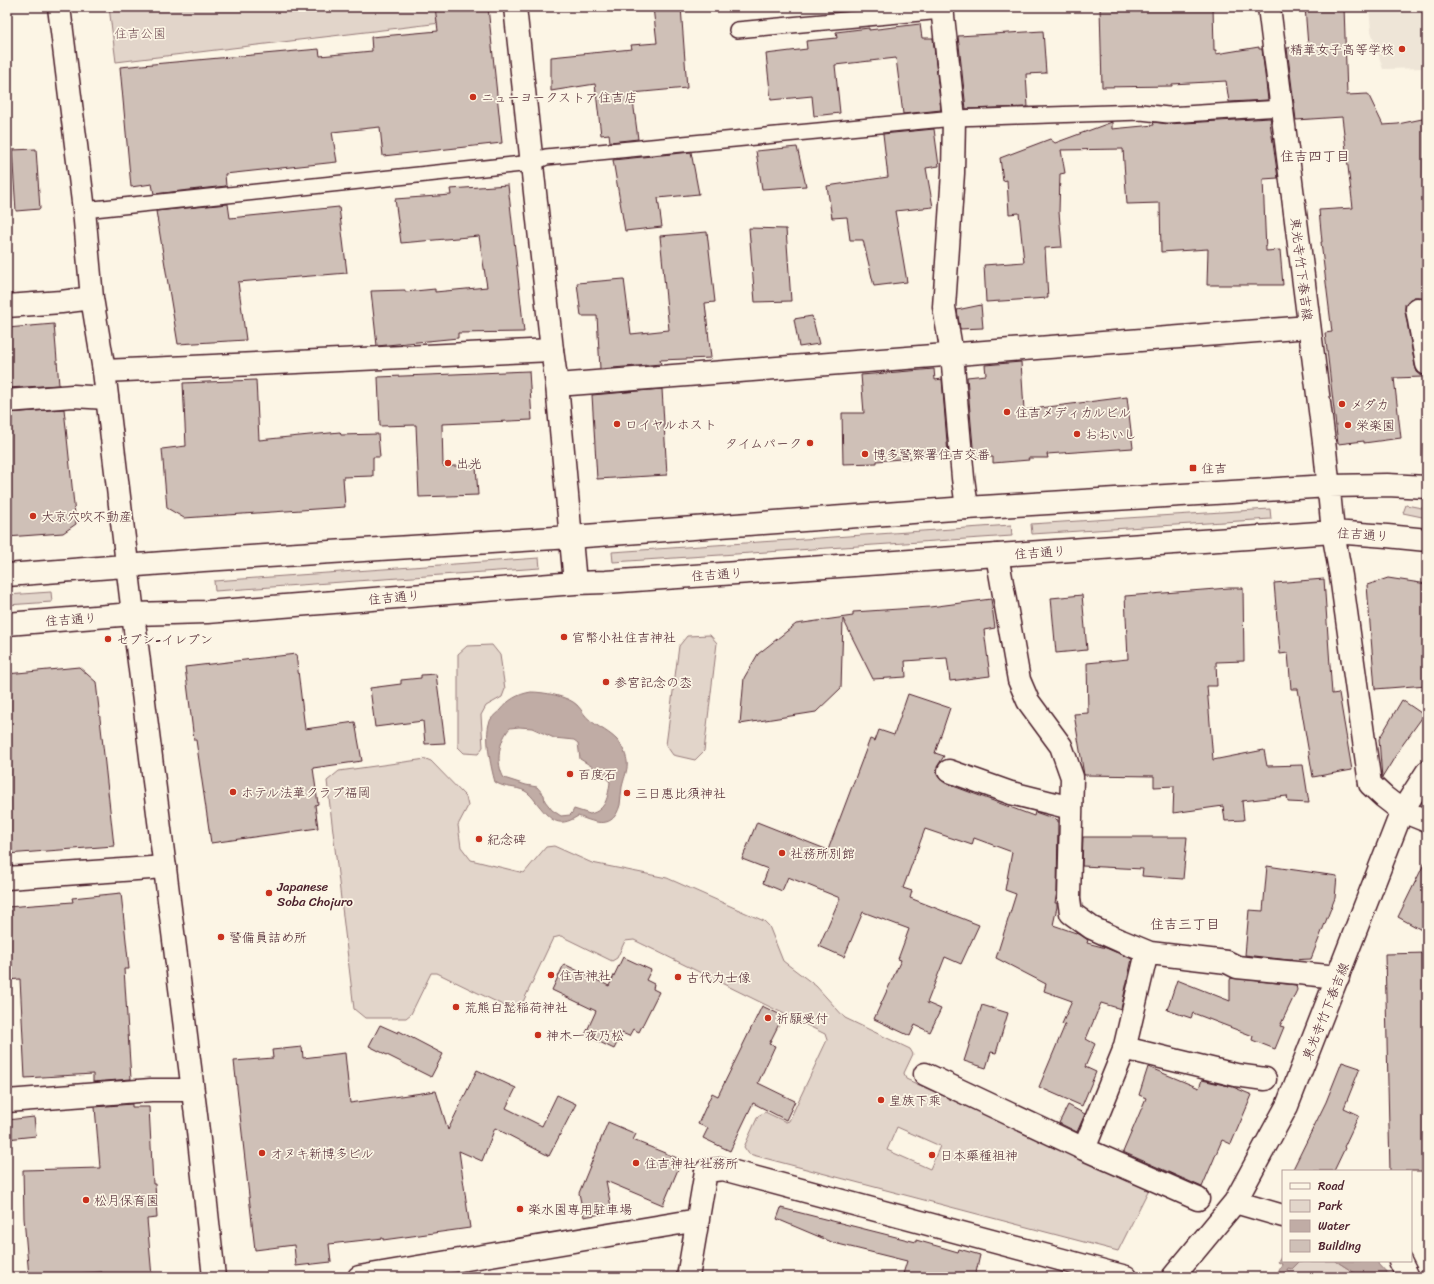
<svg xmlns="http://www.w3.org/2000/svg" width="1434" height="1284" font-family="Sriracha,'Klee One',sans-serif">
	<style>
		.built { fill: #eee5d7 }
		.green { fill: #e2d5ca; stroke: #967a7a; fill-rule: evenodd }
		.water { fill: #c0aca5; stroke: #917474; fill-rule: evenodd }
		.building { fill: #cfc0b7; stroke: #4a1f2b }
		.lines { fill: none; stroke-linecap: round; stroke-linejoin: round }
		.lane-casing { stroke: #4a1f2b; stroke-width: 18 }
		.street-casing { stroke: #4a1f2b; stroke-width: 25 }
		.secondary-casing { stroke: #4a1f2b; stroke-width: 25 }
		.lane { stroke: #fcf5e5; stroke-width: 15 }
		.street { stroke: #fcf5e5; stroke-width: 22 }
		.secondary { stroke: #fcf5e5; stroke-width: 22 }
		.poi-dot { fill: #c8321e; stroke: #fcf5e5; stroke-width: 1.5 }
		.labels { text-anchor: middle; stroke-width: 3.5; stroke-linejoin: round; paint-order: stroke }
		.park-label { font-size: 13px; fill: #704c53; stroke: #fcf5e5 }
		.poi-label { font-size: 13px; fill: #4a1f2b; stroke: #fcf5e5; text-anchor: start }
		.street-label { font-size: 13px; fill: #4a1f2b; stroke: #fcf5e5 }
		.neighbourhood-label { font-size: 14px; fill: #4a1f2b; stroke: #fcf5e5 }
	</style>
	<rect width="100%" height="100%" fill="#fcf5e5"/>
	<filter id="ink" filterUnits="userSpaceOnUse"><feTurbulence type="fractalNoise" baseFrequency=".025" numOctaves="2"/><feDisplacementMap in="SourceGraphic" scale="8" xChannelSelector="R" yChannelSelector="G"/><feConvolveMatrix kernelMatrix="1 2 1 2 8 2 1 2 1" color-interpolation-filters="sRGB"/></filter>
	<g filter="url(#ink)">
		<path class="built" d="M1369,7H1427V68L1383,69L1371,31Z"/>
		<path class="green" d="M109,7H481L482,18L116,62Z
			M1406,505L1427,509V518L1403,513Z
			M1270,509L1271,519L1032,534L1031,524Z
			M1011,525L1012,536L613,562L612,552Z
			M539,558L540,568L215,591L214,581Z
			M51,592L52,602L7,605V595Z
			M710,635L717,643L704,751L695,760L673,755L666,745L679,646L687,636Z
			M492,645L500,655L505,689L502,697L486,706L481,715L483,747L478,754L464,753L458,747V654L467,646Z
			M426,759L431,761L466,797L468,806L458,825L461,847L471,860L524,873L546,847L554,846L592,863L667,878L764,921L769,926L783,961L816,986L845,1018L910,1049L913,1054L904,1073L906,1079L1047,1143L1150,1187L1118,1251L749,1154L744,1147L758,1116L765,1112L786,1122L789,1121L827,1040L825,1034L634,940L625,941L617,958L612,961L561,936L553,938L522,1004L511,1009L437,973H431L411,1014L406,1018H365L354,1009L327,781L339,771ZM897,1127L940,1146L930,1169L887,1150Z
			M1300,1261H1336L1361,1277L1284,1276L1288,1267L1292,1269Z"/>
		<path class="water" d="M531,692C543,692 568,696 577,705C582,710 585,717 591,721C602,730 617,735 623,749C631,766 626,770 622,787C621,793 621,799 620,805C613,830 596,823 578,816C557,830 549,818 536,802C533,798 529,793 525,791C515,786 506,789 495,782C491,768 483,732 491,719C493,716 497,713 500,710C508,700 518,694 531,692ZM519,727L532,728L554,738L574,740L578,743L580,759L596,769L610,782C608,797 606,810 590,814L574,809L572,813L570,815L561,816L552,810L545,801L544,795L537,787L526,785L504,778C495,763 499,740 510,728Z
			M1283,1254V1261H1300L1292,1269L1288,1268L1284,1276L1285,1277H1271L1274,1272L1277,1274L1282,1264L1278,1262Z
			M1336,1261H1376L1391,1277H1361Z"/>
		<path class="building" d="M435,7H488L502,143L383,156L380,127L332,132L337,162L225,174L226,186L154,194L152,184L131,187L120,67L319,49L320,56L372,51L371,37L438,31Z
			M653,7H681L687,88L632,93L638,139L610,142L609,134L601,135L595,84L551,91V57L632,49L631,45L657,43Z
			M1100,7H1123V9L1158,7H1213L1214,50H1216V54L1259,47V49H1262L1268,100L1229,102L1226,81L1172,84V86L1102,87Z
			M1305,7H1344L1347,95L1368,94L1383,125L1398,124L1427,118V302L1422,297H1414L1409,300L1405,304V311L1415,366L1417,372L1423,377L1394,378L1401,438L1364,443V441L1338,444L1325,333L1332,332L1321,242H1322L1319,210L1353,208L1342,117L1296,120L1287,48L1308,46Z
			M920,24L922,38H933L941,110L903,114L896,58L835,65L840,113L814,116L812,96L771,100L766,54L807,49L806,41L837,38L836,32L869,28V30Z
			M1043,31L1046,73L1026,74L1028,107L966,109L958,36Z
			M1270,118L1271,122H1270L1278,178L1263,179L1266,251L1280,250L1283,285H1207L1208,249L1161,252L1160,203L1127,204L1123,149L1061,150L1065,173L1060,174L1059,212L1062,247L1045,248L1048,298L986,302L984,265L1024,262L1019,213L1009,214L1007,180L1003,181L1000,158L1050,139L1055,143L1112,122V129L1154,125L1153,122L1168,124Z
			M934,129L939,166L926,168L933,207L895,211L907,282L874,286L863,240H850L847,217L832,218L827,186L888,177L883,134Z
			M797,147L806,186L762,189L756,151Z
			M36,149L40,209L16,211L12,150Z
			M691,152L699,194L658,198L662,227L625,231L613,160Z
			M508,185L524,332L458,333V338L377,346L371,291L405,290V292L435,289V292L487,287L479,236L401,243L395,199L451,195L450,189Z
			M228,204L230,218L339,207L347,273L238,282L246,340L178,344L156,211Z
			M749,228L786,229L791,301L755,302Z
			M707,232L715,302L705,303L711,358L660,360L661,364L600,369L597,316H581L577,283L624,279L631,334L669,330L660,236Z
			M981,305L983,328L960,329L957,310Z
			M812,316L819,344L799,347L794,319Z
			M54,324L59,385L7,388V328Z
			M1021,362L1024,410L1127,397L1133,448L1047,454L1048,458H1028L1029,460L993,463V457L974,458L967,377L986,375L985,365Z
			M934,369L935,380L942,379L948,455L877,461V463L843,464L842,413H864L861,375Z
			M529,371L532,420L442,424L443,466H476L478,495L419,497L416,425L380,426L378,377Z
			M256,380L259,440L340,432L341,435L378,434L380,457H373V476L343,477L345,507L184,518L167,508L162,449L186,446L183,383Z
			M662,389L667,475L597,479L592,395Z
			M64,409L76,524L63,533L7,537V413Z
			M1388,578L1427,584V685L1375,689L1367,585Z
			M1324,579L1332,694L1339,693L1352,770L1313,777L1298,689H1291L1288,653L1280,654L1274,583Z
			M1229,588H1243L1244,661L1216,662L1217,686H1207L1213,760L1264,750L1267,766L1303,765L1309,803L1288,802L1287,796L1242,801L1244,820L1225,821L1223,806L1173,813L1174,786L1154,787V776L1084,775L1074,714L1088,713L1087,663L1128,659L1125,596Z
			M1082,595L1087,650L1056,653L1051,598Z
			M991,599L995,628L984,630L990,676L950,681L947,658L905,661L906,677L873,679L843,619L841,688L816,712L740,724L744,678L758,654L796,624L853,616V612L930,607Z
			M296,654L305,729L355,722L362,761L313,768L318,804L315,805L318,828L211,843L196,740H194L185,667Z
			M79,667L96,682L114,846L7,854V674Z
			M436,674L445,743L425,744L423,721L375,727L370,688L401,684V680L421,678V675Z
			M908,694L950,708L935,753L944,756L937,767V775L940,779L945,783L1034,816L1035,812L1058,820L1057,892L1055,903H1057V907L1053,925L1079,934L1088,940L1087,943L1106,948L1132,959L1121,1009L1101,1003L1086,1039L1095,1044L1085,1067L1096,1072L1082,1106L1039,1087L1065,1025L1062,1024L1072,1001L1044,991L1046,984L996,958L1016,894L1005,890L1012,852L974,838L972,845L925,829L903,888L912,891L910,898L979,925L961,964L945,957L927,1003L941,1009L930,1032L915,1025L910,1036L874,1019L901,960L898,959L909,929L863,912L844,957L819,946L840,898L788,877L782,891L763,883L768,869L742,859L757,822L828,850L870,739L875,741L879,730L894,735Z
			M1402,700L1424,715L1401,747L1382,778L1379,739Z
			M1083,837H1187L1183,879L1142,876L1143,869L1082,866Z
			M1427,858V933L1398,917Z
			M1267,866L1337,876L1335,898L1311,959L1289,960L1245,955L1249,910L1263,911Z
			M121,893L129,969H124L131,1079L93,1082V1074L25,1078L20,979L7,980V907L73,902L72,898Z
			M1427,953V1171H1390L1385,954Z
			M623,957L651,970L646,980L654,984L653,989L659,992L639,1032L633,1029L629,1036L622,1033L614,1049L585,1035L596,1011L552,990L564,964L609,986Z
			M1231,978L1296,985L1297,990L1280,1026L1284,1027L1275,1049L1252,1040L1253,1036L1193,1013L1191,1018L1167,1010L1177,980L1230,1001V980Z
			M982,1005L1008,1013L996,1053L991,1052L986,1068L964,1061Z
			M762,1006L783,1016L769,1044L775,1046L758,1083L795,1101L786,1120L753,1103L730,1151L703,1138L708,1128L698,1124L712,1093L718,1096Z
			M380,1025L398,1033L399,1031L443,1054L431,1077L369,1046Z
			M302,1047L303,1058L345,1053L350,1103L436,1091L448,1130L477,1070L516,1088L506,1108L542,1126L557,1095L576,1104L549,1156L495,1128L482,1161L459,1151L470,1228L383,1240V1238L329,1244L331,1262L296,1266L294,1245L255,1250L234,1061L273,1058L272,1050Z
			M1342,1062L1360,1068L1344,1108L1359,1115L1344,1147L1345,1148L1334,1171H1292L1326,1102Z
			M1148,1067L1199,1088L1202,1080L1233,1087L1252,1095L1231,1144L1222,1140L1202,1187L1123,1152L1146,1098L1139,1095Z
			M132,1104V1107H149L153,1184H155L157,1218L147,1219L152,1277H102V1272L29,1277L24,1218L23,1170L100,1168L95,1107Z
			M1068,1105L1085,1114L1077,1132L1059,1123Z
			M34,1117L36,1136L7,1139V1120Z
			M608,1122L636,1134L633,1140L682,1160L663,1205L606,1181L612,1212L584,1217L579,1193Z
			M781,1208L916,1242V1240L958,1252L959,1249L980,1255L975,1277H915L903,1274L907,1261L834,1243L777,1219Z"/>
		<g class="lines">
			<g class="lane-casing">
				<path id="lane" d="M737,30L942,11
					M84,210L532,163L546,157L954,118L1141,112L1168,115L1282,108"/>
			</g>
			<g class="street-casing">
				<path id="street" d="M942,7L954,118L953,173L944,307L952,354L963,478L967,508
					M1417,309L1427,364
					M104,371L552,350
					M557,385L1309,327
					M7,401L73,396L107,398
					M1333,532L1341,576L1370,784L1384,797L1402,811L1427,821
					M997,555L1019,680L1028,701L1061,746L1072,777L1069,899L1071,913L1092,928L1121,941L1150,953L1227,962L1237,967L1338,977
					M949,771L1011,793L1071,808
					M7,878L165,867
					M1147,952L1124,1050L1084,1149L1198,1199
					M1124,1048L1236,1075L1265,1079
					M925,1074L1084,1149
					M7,1101L151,1090H192
					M359,1277L698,1220
					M688,1277L706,1171L723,1169L1126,1277"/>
			</g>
			<g class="secondary-casing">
				<path id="secondary" d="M59,7L84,210L92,298L104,371L133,614L198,1131L214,1277
					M515,7L552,350L557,385L575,583
					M1269,7L1325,450L1333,532
					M7,306L61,302L92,298
					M7,575L203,560L571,537L967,508L1329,486L1387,485L1427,487
					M7,624L133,614L207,612L575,583L606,582L1333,532L1387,536L1427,540
					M1235,1202L1283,1216
					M1400,1261L1408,1277
					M1173,1277L1235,1202L1287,1106L1402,811L1427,772"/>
			</g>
			<use href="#lane" class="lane"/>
			<use href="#street" class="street"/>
			<use href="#secondary" class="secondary"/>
		</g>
	</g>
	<g class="poi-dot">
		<circle cx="1402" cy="49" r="4"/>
		<circle cx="473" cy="97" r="4"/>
		<circle cx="1342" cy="404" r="4"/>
		<circle cx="1007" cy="412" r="4"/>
		<circle cx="617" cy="424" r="4"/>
		<circle cx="1348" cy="425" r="4"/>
		<circle cx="1077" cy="434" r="4"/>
		<circle cx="810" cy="443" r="4"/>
		<circle cx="865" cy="454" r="4"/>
		<circle cx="448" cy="463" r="4"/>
		<rect x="1189" y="464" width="8" height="8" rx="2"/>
		<circle cx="33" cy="516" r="4"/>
		<circle cx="564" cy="637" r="4"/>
		<circle cx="108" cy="639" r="4"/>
		<circle cx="606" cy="682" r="4"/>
		<circle cx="570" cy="774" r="4"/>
		<circle cx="233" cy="792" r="4"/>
		<circle cx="627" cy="793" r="4"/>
		<circle cx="479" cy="839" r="4"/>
		<circle cx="782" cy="853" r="4"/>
		<circle cx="269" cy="893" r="4"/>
		<circle cx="221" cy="937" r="4"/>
		<circle cx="551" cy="975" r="4"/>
		<circle cx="678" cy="977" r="4"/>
		<circle cx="456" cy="1007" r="4"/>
		<circle cx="768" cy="1018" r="4"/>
		<circle cx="538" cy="1035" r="4"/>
		<circle cx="881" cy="1100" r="4"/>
		<circle cx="262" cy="1153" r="4"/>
		<circle cx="932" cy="1155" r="4"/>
		<circle cx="636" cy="1163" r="4"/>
		<circle cx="86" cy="1200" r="4"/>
		<circle cx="520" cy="1209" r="4"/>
	</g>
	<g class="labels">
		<g class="park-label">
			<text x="140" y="38">住吉公園</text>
		</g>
		<g class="poi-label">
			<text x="1394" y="54" text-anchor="end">精華女子高等学校</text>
			<text x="481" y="102">ニューヨークストア住吉店</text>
			<text x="1350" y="409">メダカ</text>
			<text x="1015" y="417">住吉メディカルビル</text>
			<text x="625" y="429">ロイヤルホスト</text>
			<text x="1356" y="430">栄楽園</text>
			<text x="1085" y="439">おおいし</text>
			<text x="802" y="448" text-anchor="end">タイムパーク</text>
			<text x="873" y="459">博多警察署住吉交番</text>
			<text x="456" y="468">出光</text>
			<text x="1201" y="473">住吉</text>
			<text x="41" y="521">大京穴吹不動産</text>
			<text x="572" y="642">官幣小社住吉神社</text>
			<text x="116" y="644">セブン-イレブン</text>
			<text x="614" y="687">参宮記念の枩</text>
			<text x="578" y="779">百度石</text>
			<text x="241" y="797">ホテル法華クラブ福岡</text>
			<text x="635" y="798">三日惠比須神社</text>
			<text x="487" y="844">紀念碑</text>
			<text x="790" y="858">社務所別館</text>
			<text x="277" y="891">Japanese<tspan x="277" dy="15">Soba Chojuro</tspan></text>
			<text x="229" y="942">警備員詰め所</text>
			<text x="559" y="980">住吉神社</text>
			<text x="686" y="982">古代力士像</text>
			<text x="464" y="1012">荒熊白髭稲荷神社</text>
			<text x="776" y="1023">祈願受付</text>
			<text x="546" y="1040">神木一夜乃松</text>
			<text x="889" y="1105">皇族下乘</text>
			<text x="270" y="1158">オヌキ新博多ビル</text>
			<text x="940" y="1160">日本藥種祖神</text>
			<text x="644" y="1168">住吉神社 社務所</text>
			<text x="94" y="1205">松月保育園</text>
			<text x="528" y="1214">楽水園専用駐車場</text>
		</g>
		<g class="street-label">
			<text transform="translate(1302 269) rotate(83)" y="5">東光寺竹下春吉線</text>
			<text transform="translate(1363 534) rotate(4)" y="5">住吉通り</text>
			<text transform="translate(1040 552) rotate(-4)" y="5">住吉通り</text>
			<text transform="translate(717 574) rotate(-4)" y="5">住吉通り</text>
			<text transform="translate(394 597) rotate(-5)" y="5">住吉通り</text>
			<text transform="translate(71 619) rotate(-4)" y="5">住吉通り</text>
			<text transform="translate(1325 1011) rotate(-68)" y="5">東光寺竹下春吉線</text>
		</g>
		<g class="neighbourhood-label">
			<text x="1315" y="161">住吉四丁目</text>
			<text x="1185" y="929">住吉三丁目</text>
		</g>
	</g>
	<rect width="1434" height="1284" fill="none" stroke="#fcf5e5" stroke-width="24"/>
	<rect x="12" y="12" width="1410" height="1260" fill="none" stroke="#4a1f2b" stroke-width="1.5" filter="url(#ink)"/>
	<rect x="1282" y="1170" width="130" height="92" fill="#fcf5e5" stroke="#b59f9b"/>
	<rect x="1290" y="1183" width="20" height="6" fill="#fcf5e5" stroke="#b59f9b"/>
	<text x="1318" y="1190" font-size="12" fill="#4a1f2b">Road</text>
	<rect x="1290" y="1200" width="20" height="12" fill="#e2d5ca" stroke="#b59f9b"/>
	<text x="1318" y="1210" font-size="12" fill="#4a1f2b">Park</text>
	<rect x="1290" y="1220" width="20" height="12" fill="#c0aca5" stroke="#b59f9b"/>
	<text x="1318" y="1230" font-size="12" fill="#4a1f2b">Water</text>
	<rect x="1290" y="1240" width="20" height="12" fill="#cfc0b7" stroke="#b59f9b"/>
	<text x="1318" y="1250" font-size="12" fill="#4a1f2b">Building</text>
</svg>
